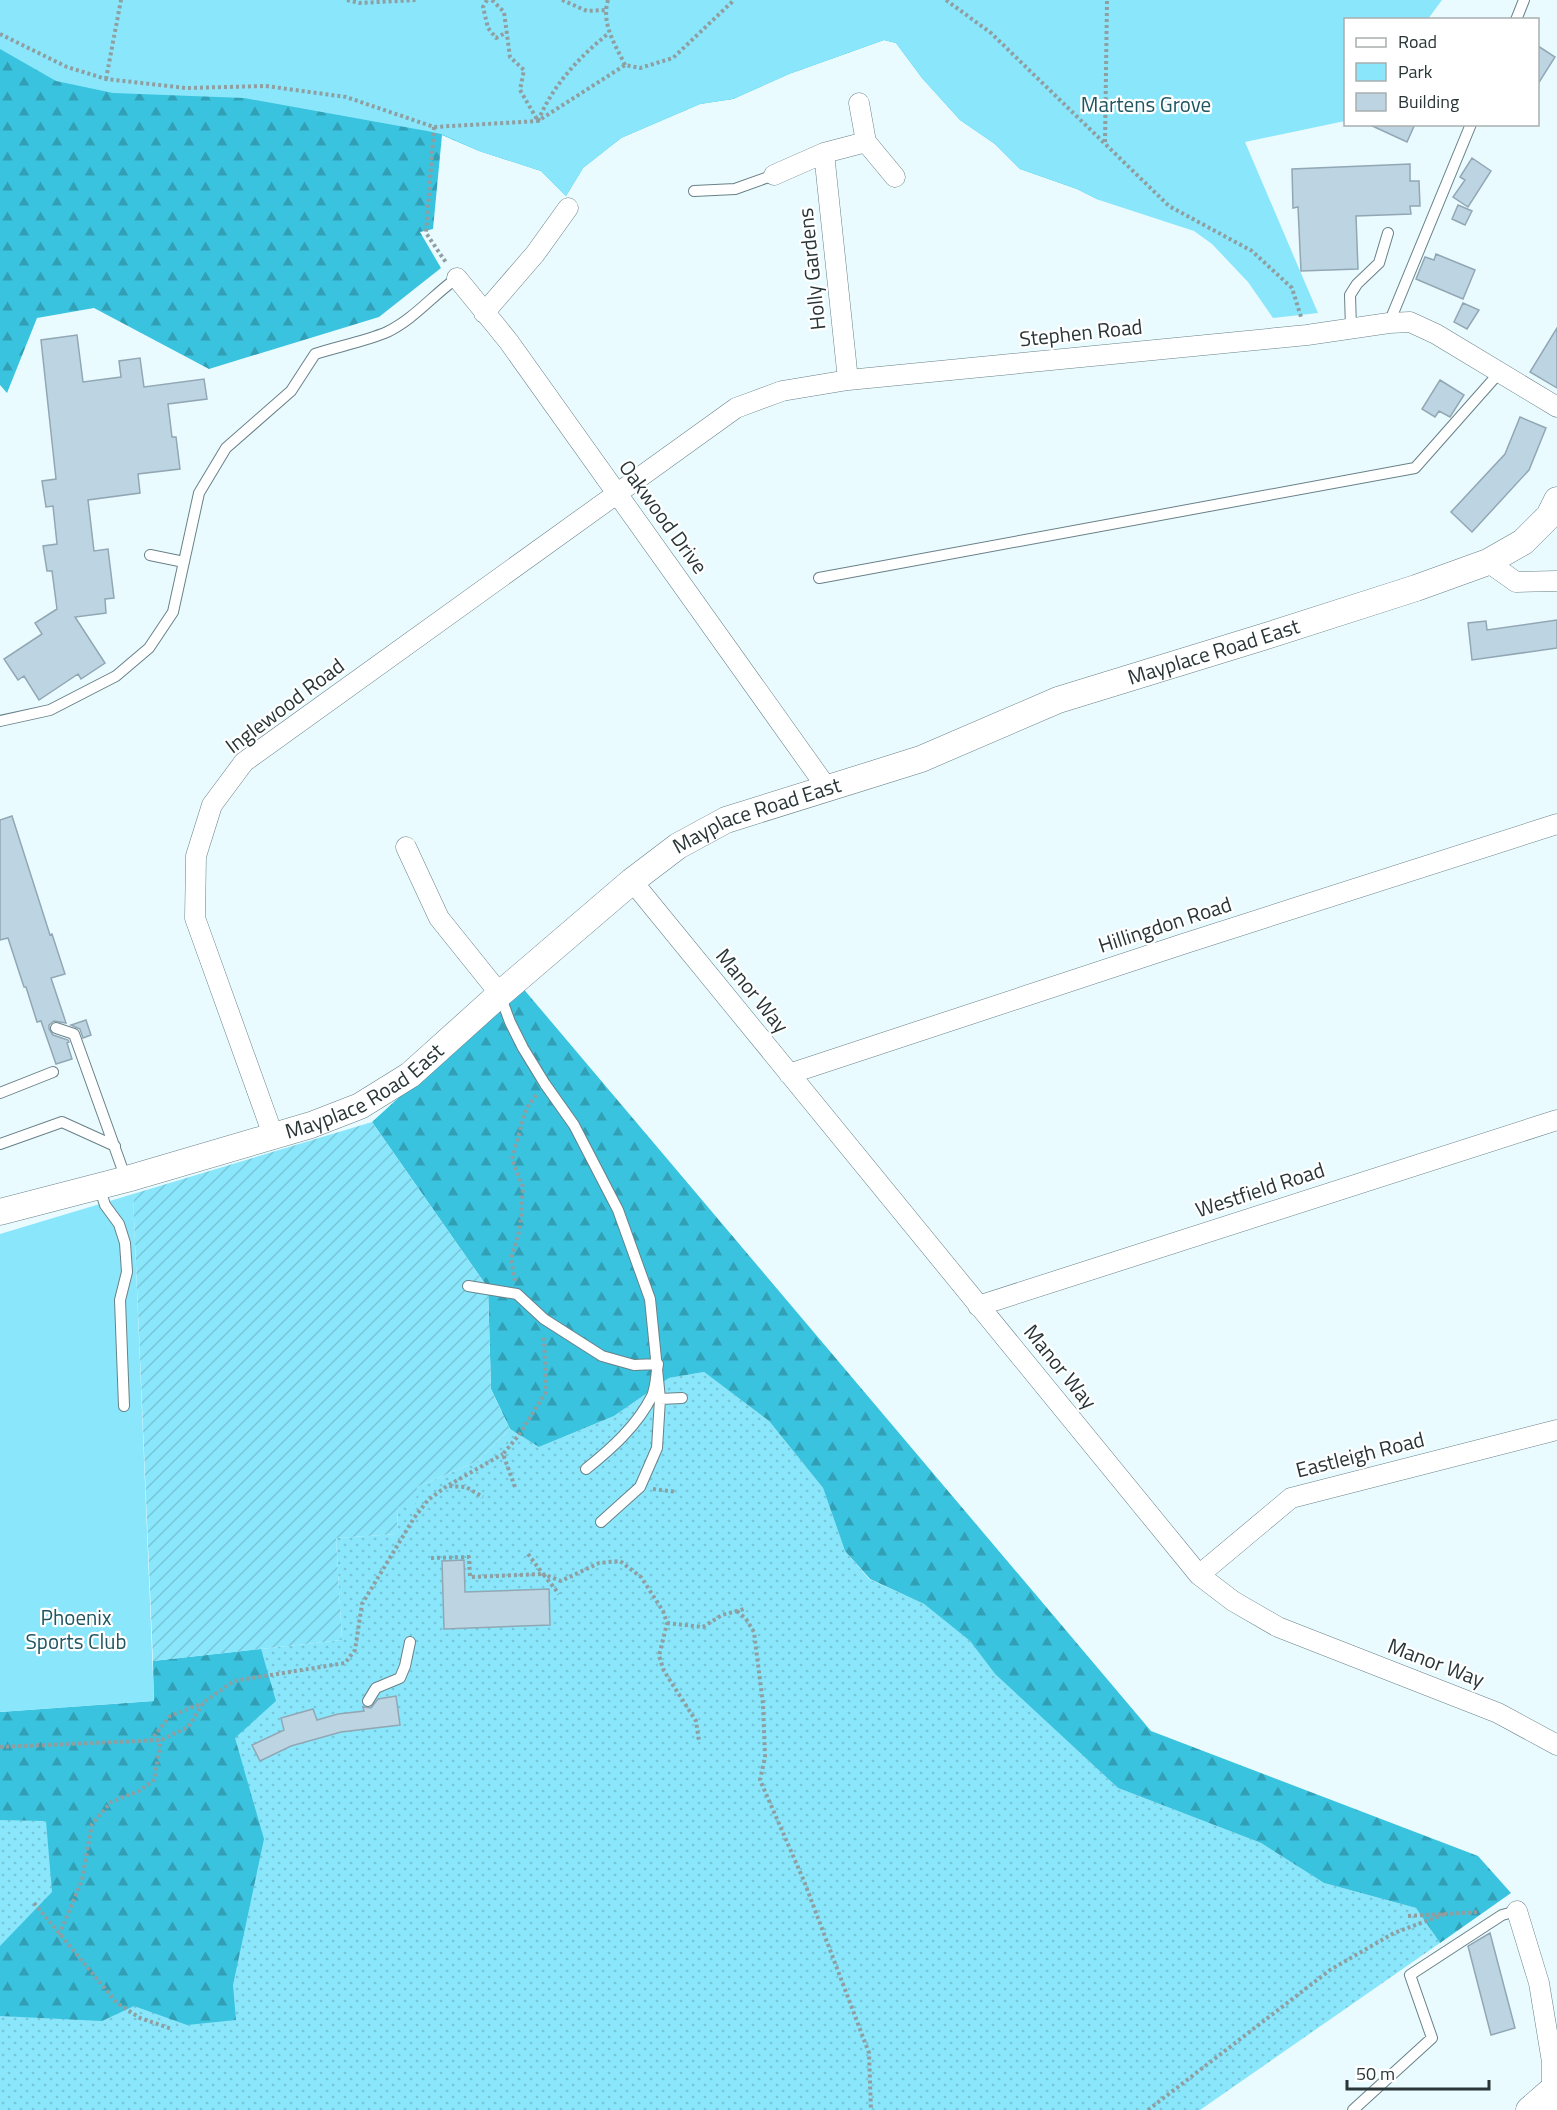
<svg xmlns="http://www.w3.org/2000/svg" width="1557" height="2110" font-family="'Titillium Web',sans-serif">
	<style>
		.grass { fill: url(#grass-dots) }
		.forest { fill: url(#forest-firs) }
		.park { fill: #8ae6fb }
		.garden { fill: url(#garden-furrows) }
		.building { fill: #bdd5e2; stroke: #91a7b4; stroke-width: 1.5 }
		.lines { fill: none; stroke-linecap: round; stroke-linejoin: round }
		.service-casing { stroke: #688188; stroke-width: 12 }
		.minor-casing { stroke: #688188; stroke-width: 21 }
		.tertiary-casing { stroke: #688188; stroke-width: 27 }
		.path { stroke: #8f9ea1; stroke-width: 4; stroke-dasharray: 3 3; stroke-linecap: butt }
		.service { stroke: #fff; stroke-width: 10 }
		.minor { stroke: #fff; stroke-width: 20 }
		.tertiary { stroke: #fff; stroke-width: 26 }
		.labels { text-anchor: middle; stroke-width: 4.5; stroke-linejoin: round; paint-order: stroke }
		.park-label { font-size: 21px; fill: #1f5661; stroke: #fff }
		.street-label { font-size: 21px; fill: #293537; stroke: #fff }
	</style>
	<defs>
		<pattern id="grass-dots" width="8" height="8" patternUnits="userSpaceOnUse" patternTransform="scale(1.5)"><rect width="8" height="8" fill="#8ae6fb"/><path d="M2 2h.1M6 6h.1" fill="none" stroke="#77c6d8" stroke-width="1.8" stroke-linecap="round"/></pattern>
		<pattern id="forest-firs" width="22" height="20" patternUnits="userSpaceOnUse" patternTransform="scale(1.5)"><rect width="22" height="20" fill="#3ac3de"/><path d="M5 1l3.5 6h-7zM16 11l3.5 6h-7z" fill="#319fb5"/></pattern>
		<pattern id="garden-furrows" width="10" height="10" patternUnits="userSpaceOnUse" patternTransform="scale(1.5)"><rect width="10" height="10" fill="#8ae6fb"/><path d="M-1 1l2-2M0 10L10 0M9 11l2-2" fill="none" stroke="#77c6d8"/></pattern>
	</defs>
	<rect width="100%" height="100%" fill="#eafbff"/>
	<path class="grass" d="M704,1372L769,1421L823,1488L845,1551L869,1579L924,1604L970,1641L995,1674L1118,1788L1261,1843L1324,1883L1416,1908L1440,1943L1200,2110H0V1712L154,1701L153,1661L342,1640L336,1538L397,1534L398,1507L417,1487L478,1461L510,1429L539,1447L614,1416L669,1378Z"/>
	<path class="forest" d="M0,0H916L1099,200L1077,189L1020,169L995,144L960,120L922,78L896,43L884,40L789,74L733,99L700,104L621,138L583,168L566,196L541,171L479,151L442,135L433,229L420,232L441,268L379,317L209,369L94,308L37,318L7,393L0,385Z
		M521,986L1151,1731L1478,1856L1511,1893L1440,1943L1416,1908L1324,1883L1261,1843L1118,1788L995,1674L970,1641L924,1604L870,1579L845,1551L823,1488L769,1421L704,1372L669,1378L614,1416L539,1447L510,1429L491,1389L488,1288L372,1122Z
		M261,1649L276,1701L235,1738L264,1839L233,1985L236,2020L187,2025L134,2006L102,2021L0,2016V1946L52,1892L46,1821L0,1820V1712L154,1701L153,1661Z"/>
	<path class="park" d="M0,0H1442L1428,19L1346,20L1345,121L1245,142L1318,313L1273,318L1248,282L1212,244L1194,231L1099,200L1077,189L1020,169L995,144L960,120L922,78L896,43L884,40L789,74L733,99L700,104L621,138L583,168L566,196L541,171L479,151L441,134L427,131L244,98L113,93L56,81L0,49Z
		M133,1194L154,1701L0,1712V1234Z"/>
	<path class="garden" d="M372,1122L488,1288L491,1389L510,1429L478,1461L417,1487L416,1504L398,1507L397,1534L336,1538L342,1640L153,1661L133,1194Z"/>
	<path class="building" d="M1538,46L1555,57L1538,84Z
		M1368,124H1415L1407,142Z
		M1472,158L1491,171L1468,207L1453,197L1465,180L1460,177Z
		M1410,164V181H1419L1420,206H1410L1411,214L1356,216L1358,269L1301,271L1298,207L1293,208L1292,169Z
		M1458,205L1472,211L1465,225L1452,219Z
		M1436,254L1475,270L1463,299L1416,279L1425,257L1434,260Z
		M1463,303L1479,310L1467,329L1454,322Z
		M1557,328V388L1530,372Z
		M77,335L83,382L121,377L119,361L140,358L144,387L204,379L207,399L168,404L172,437H176L180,469L138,474L140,493L88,500L94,551L108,549L114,598L105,599L106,613L75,617L105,663L81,679L78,674L39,700L24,676L18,680L4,659L42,634L35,623L57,609L52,571H47L43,546L57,544L53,506L46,507L42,481L56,479L41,340Z
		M1440,380L1464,395L1450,417L1439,411L1435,417L1422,409Z
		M1520,417L1546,428L1529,470L1472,532L1451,512L1505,454Z
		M1557,620V648L1472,660L1468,623L1486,621L1487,630Z
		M12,816L50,935L52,934L65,974L51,978L66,1023L54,1021L49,1025V1029L53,1035L68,1040L69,1042L67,1043L72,1059L56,1064L41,1021L37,1022L26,987H24L8,938L0,940V820Z
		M86,1020L91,1035L83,1038L80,1029L71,1025Z
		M464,1560L465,1592L549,1589L550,1625L444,1629L442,1561Z
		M396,1696L400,1725L341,1732L291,1746L260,1761L252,1745L284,1730L281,1718L313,1709L317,1720L338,1714L364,1711L363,1707L371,1708L378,1699Z
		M1490,1933L1515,2028L1491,2035L1468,1946Z"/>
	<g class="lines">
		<g class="service-casing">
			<path id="service" d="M1516,20L1524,0
				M694,191L735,189L774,175
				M1389,323L1471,124
				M1351,328L1350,295L1357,284L1379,263L1388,233
				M150,555L184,562
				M819,578L1415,468L1499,373
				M0,721L50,710L116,676L149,648L173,612L199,493L226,448L291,391L315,354C336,347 366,341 387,332C414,319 433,295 457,278
				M500,995L510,1022L523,1048L545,1084L574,1125L618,1210L650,1299L660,1399L657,1448L640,1487L601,1522
				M56,1028L74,1034L126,1179
				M0,1093L53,1072
				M0,1144L62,1122L115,1146
				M99,1186L105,1205L119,1224L125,1243L127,1272L120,1300L124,1406
				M468,1286L517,1294L544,1319L602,1356L634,1365L658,1364C656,1374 656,1387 652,1396C637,1426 611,1449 586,1469
				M660,1399L682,1398
				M368,1701L376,1688L400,1678L405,1666L410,1642
				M1353,2110L1432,2038L1410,1975L1502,1915L1517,1911"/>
		</g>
		<g class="minor-casing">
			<path id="minor" d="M859,103L866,142
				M824,153L848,380
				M774,175L824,153L866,142L895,177
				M457,278L509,342L827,788
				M484,313L535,254L568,208
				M1488,562L1516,582L1557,581
				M406,847L439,918L500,994
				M632,881L1199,1575L1233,1601L1278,1627L1498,1713L1557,1745
				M789,1074L1183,944L1557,824
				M273,1135L195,918L196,856L212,805L244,762L736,408L782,391L848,380L1307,335L1389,323L1410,322L1436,334L1557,407
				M978,1306L1557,1120
				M1199,1575L1291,1498L1557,1430
				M1517,1911L1539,1983L1552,2062V2090L1557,2110"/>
		</g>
		<g class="tertiary-casing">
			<g id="tertiary">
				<path id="s1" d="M0,1212L127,1179L311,1125L360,1106L410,1075L500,994L632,881L678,846L726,820L921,759L1058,700L1263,637L1416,588L1488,562L1523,542L1549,516L1557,500"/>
				<path d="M1529,2110L1552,2090L1557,2088"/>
			</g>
		</g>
		<path class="path" d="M347,0L359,3L417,0
			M487,0L483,7L488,28L496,38L507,32
			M492,0L504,12L510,57L524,70L520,90L538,121C553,85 579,57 609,33
			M562,0L587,11L605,10
			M608,0C601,24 615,44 625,65
			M946,0L991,33L1169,206L1252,251L1292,288L1301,317
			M0,34L67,67L106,79L186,88L266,86L346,97L434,127L538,121L625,65L640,68L673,58L734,0
			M106,79L121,0
			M434,127L426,233L447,264
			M1105,142L1107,0
			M515,1281L511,1259L520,1228L523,1187L512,1159L526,1109L537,1094
			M449,1485L503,1454
			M515,1487L503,1454L519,1435L546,1392L544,1337
			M653,1489L677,1492
			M528,1554L543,1574L561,1581L599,1563L620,1561L641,1577L663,1611L667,1623L659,1656L664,1671L696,1721L699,1741
			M431,1558L469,1557L470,1577L543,1574L559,1594
			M737,1611L746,1619L754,1632L763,1704L765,1757L760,1780L804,1881L869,2053L871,2110
			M667,1623L703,1627L722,1615L744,1609
			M150,1741L170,1716L203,1703
			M0,1747L161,1740L188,1727L204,1702L234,1681L345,1663L355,1650L362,1604L414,1518L428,1500L447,1486L466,1487L483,1497
			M34,1903L117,2003L140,2018L172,2029
			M1408,1916L1480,1912
			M59,1935L82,1880L92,1824L111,1802L139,1791L154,1780L161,1740
			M1148,2110L1330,1970L1394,1933L1445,1914"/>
		<use href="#service" class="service"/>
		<use href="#minor" class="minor"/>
		<use href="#tertiary" class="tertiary"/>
	</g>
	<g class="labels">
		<g class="park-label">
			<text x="1146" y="112">Martens Grove</text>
			<text x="76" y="1625">Phoenix<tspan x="76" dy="24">Sports Club</tspan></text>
		</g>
		<g class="street-label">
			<text transform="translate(812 269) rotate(-96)" y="7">Holly Gardens</text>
			<text transform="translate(1081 333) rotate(-6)" y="7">Stephen Road</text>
			<text transform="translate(663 517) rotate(54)" y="7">Oakwood Drive</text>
			<text dy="7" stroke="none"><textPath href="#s1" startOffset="1358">Mayplace Road East</textPath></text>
			<text transform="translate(285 706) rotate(-37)" y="7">Inglewood Road</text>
			<text dy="7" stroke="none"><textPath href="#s1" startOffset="872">Mayplace Road East</textPath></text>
			<text transform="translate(1165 925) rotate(-18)" y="7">Hillingdon Road</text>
			<text transform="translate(752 991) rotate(51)" y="7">Manor Way</text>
			<text dy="7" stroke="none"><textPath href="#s1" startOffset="386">Mayplace Road East</textPath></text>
			<text transform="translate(1260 1190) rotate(-18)" y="7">Westfield Road</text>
			<text transform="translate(1060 1367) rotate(51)" y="7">Manor Way</text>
			<text transform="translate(1360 1455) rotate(-14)" y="7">Eastleigh Road</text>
			<text transform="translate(1436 1663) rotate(21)" y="7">Manor Way</text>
		</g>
	</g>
	<rect x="1344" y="18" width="195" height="108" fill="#ffffff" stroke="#a9aeaf" stroke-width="1.5"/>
	<rect x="1356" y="38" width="30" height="9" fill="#ffffff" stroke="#a9aeaf" stroke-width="1.5"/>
	<text x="1398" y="48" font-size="18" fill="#293537">Road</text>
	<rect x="1356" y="63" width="30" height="18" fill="#8ae6fb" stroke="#a9aeaf" stroke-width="1.5"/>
	<text x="1398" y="78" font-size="18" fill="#293537">Park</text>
	<rect x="1356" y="93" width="30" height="18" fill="#bdd5e2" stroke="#a9aeaf" stroke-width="1.5"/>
	<text x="1398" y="108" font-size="18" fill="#293537">Building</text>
	<path d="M1347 2080v9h142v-9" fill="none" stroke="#293537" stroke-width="3"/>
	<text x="1356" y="2080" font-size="18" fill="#293537" stroke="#ffffff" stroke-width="4.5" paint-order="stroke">50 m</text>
</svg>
